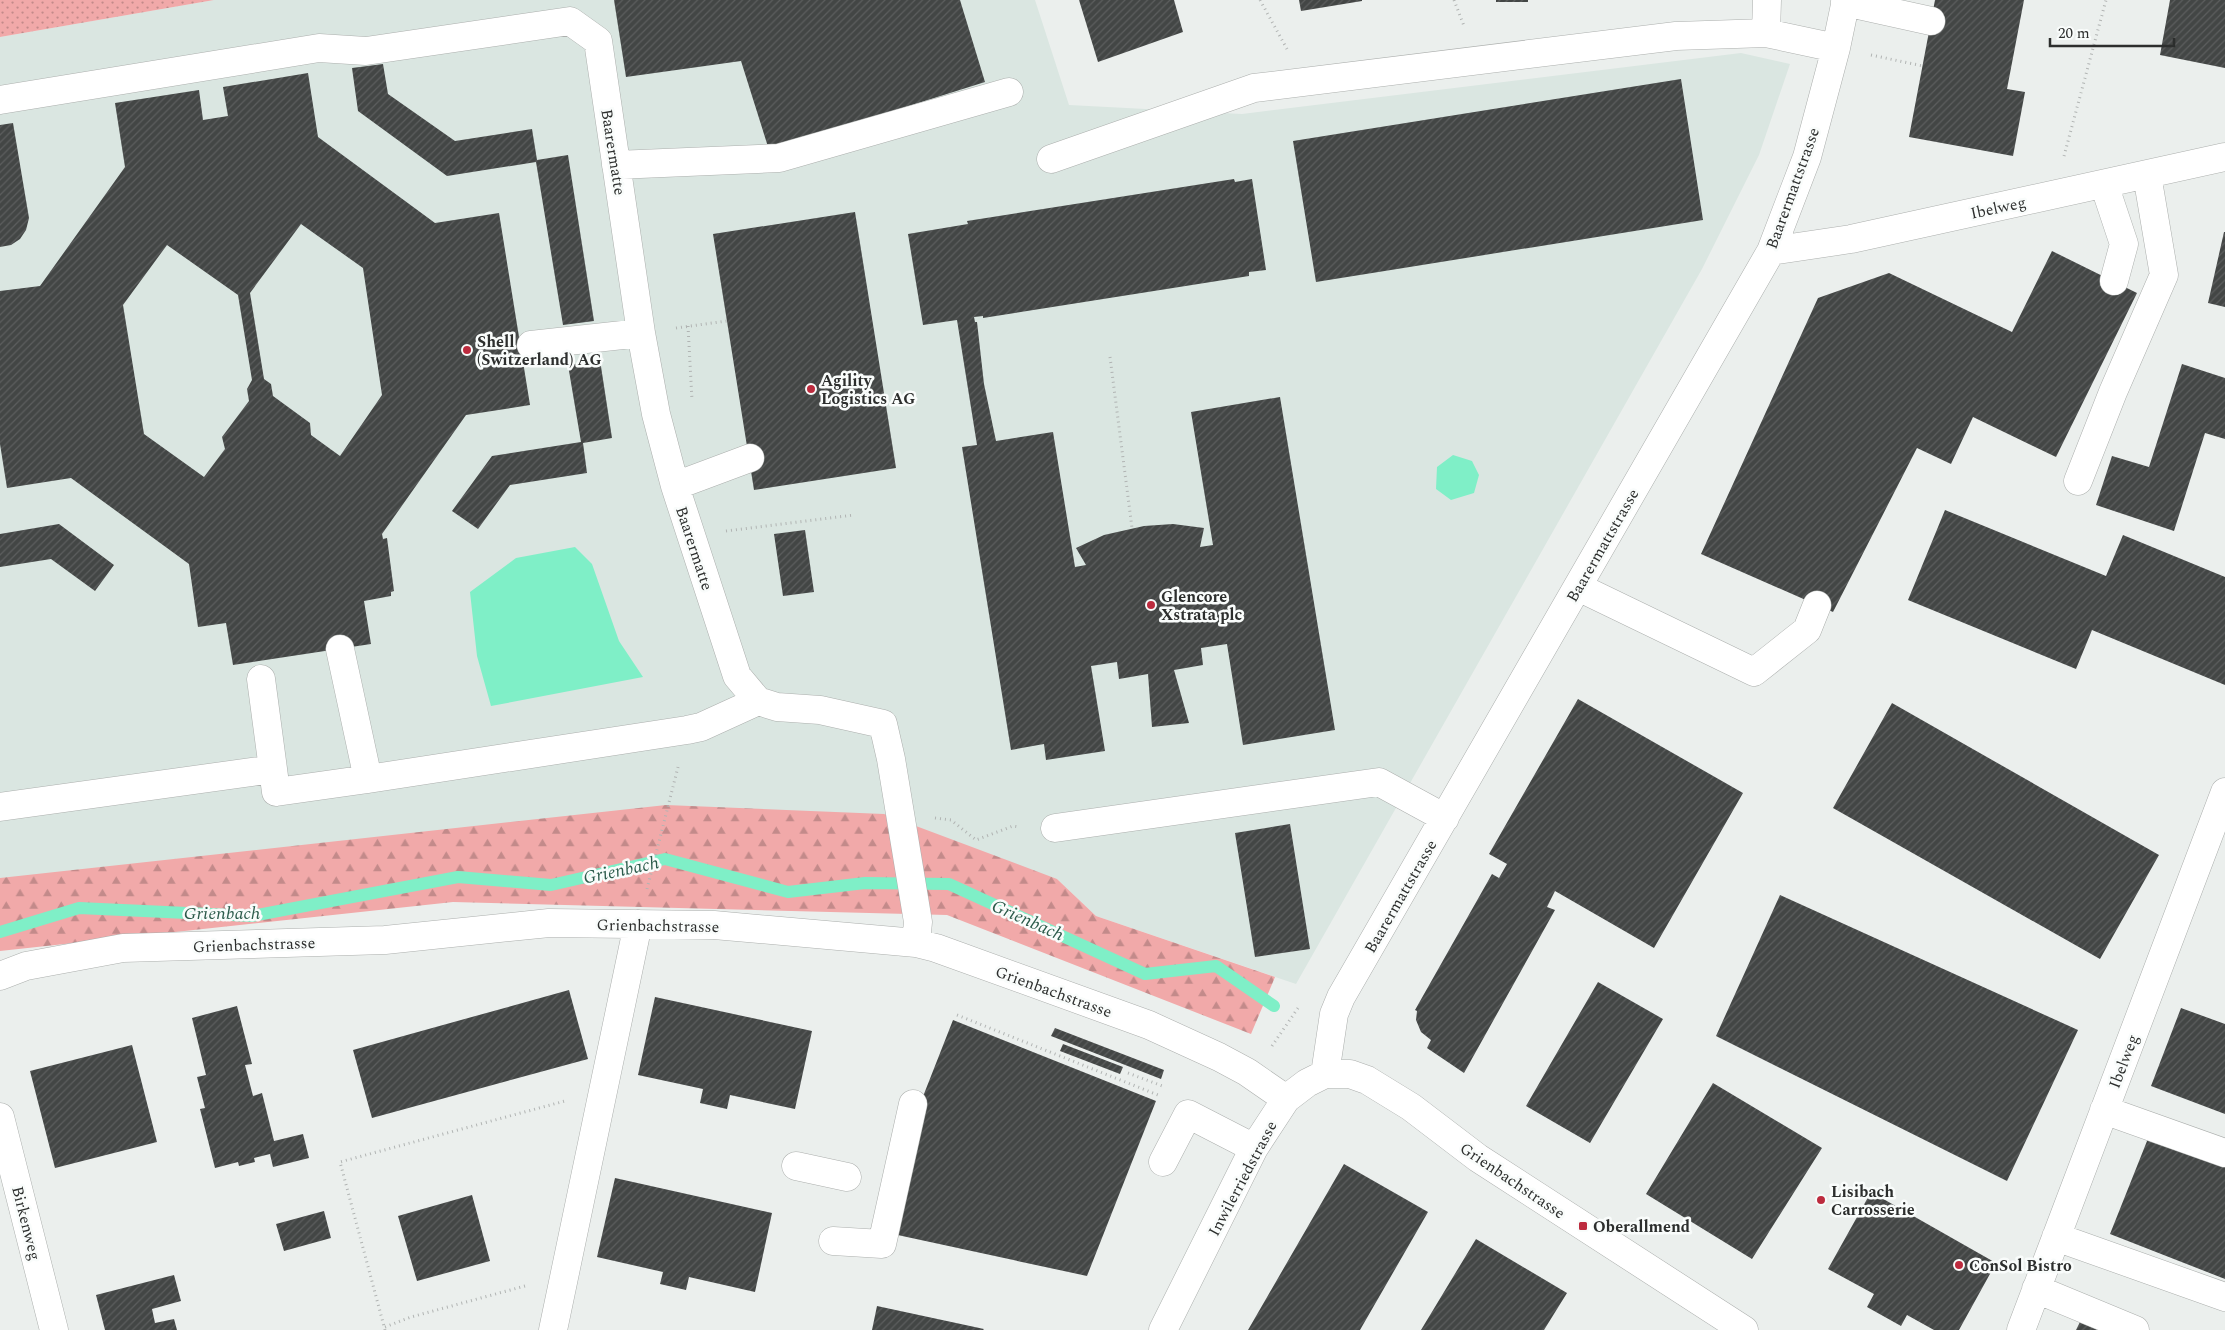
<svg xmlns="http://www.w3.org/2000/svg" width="2225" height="1330" font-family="Spectral,serif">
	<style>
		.built { fill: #dae6e1 }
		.grass { fill: url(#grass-dots) }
		.forest { fill: url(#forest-firs) }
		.water { fill: #7fefc7 }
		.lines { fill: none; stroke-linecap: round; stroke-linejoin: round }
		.stream { stroke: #7fefc7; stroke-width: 12 }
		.building { fill: url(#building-hatch); fill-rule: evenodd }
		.minor-casing { stroke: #acafad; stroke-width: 29 }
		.path { stroke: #b1b4b3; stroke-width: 3; stroke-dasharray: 1 4; stroke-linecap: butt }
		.minor { stroke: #fff; stroke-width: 28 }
		.poi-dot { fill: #bc2b3e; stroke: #f9fcfb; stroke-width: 2 }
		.labels { text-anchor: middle; stroke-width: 5; stroke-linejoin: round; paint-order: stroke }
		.street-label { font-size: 16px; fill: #2c2e2d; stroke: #f9fcfb }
		.poi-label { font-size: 16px; font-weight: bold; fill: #2c2e2d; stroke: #f9fcfb; text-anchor: start }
		.water-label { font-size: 18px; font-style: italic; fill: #2c5b4b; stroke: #f9fcfb }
	</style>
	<defs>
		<pattern id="grass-dots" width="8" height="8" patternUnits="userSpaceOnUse" patternTransform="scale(1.25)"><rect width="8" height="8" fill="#f1a9a9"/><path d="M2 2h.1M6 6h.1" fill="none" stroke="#c38a8a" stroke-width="1.8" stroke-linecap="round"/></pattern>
		<pattern id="forest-firs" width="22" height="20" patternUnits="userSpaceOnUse" patternTransform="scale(1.25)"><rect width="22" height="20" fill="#f1a9a9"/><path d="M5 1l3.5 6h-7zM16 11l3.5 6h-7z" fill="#c38a8a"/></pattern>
		<pattern id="building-hatch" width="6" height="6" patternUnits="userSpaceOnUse" patternTransform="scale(1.25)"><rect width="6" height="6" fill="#434645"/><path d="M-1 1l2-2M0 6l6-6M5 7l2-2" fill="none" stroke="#5c5e5e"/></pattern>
	</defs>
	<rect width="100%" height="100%" fill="#ebefed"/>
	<path class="built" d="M214,0H1035L1069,105L1242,114L1741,53L1790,64L1759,155L1702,269L1296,984L1096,916L1057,879L0,878V37Z"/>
	<path class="grass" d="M0,0H214L0,37Z"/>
	<path class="forest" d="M666,805L884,814L1057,879L1096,916L1275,977L1251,1034L947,915L453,902L0,951V878Z"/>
	<path class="water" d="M1453,455L1472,461L1479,475L1474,493L1451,500L1436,489L1437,467Z
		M575,547L592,564L619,641L643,677L491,706L477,656L470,592L516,558Z"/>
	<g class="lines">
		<path class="stream" d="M0,932L79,908L252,916L458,877L551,885L665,859L788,892L865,883L949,884L1145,974L1216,966L1274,1006"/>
	</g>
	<path class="building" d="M614,0H960L985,82L769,150L741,61L626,77Z
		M1079,0H1174L1183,32L1098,62Z
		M1299,0H1362V1L1301,11Z
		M1496,0H1528V2H1496Z
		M1935,0H2024L2007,89L2025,92L2013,156L1909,137Z
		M2170,0H2225V68L2160,55Z
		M383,64L388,94L455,141L532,129L537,160L568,155L594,321L563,325L536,162L447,176L358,111L352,68Z
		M308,73L318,137L435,223L499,213L530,405L466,415L382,534L383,539L387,538L394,591L391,592V596L364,601L371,644L233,665L226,623L198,627L189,564L71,478L7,488L0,444V291L40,286L125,167L115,103L199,90L203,120L228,116L223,87ZM301,224L363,268L382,395L340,456L311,435L310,423L273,396L271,384L264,379L250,293ZM167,245L238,295L252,380L247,389L249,401L222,437L225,449L204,477L144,434L123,305Z
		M1681,79L1703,220L1316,282L1293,141Z
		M13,123L29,218L26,230L20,239L11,245L0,247V125Z
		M1234,179L1235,182L1252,179L1266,270L1249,272V276L983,318V316L974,317L975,322H977L984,384L996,441L1053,432L1075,567L1086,565L1076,548L1104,535L1144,526L1173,524L1204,528L1200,547L1213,545L1191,412L1280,397L1335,730L1243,745L1227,644L1201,648L1203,665L1174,670L1189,723L1152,727L1148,674L1119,679L1117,662L1091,666L1105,751L1046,760L1044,744L1011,750L962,447L977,445L957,320L923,325L908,234L968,224L967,221Z
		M855,212L896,468L754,490L713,234Z
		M2224,232H2225V307L2208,303Z
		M2052,251L2137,293L2056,457L1973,417L1951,464L1917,448L1833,612L1701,554L1818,298L1889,273L2012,332Z
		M600,360L612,438L583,443L587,473L510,485L478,529L452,511L492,456L581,442L568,365Z
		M2182,364L2225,378V439L2205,433L2174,531L2096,505L2112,456L2149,467Z
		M1945,510L2106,576L2123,535L2225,577V685L2092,630L2076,669L1908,600Z
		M59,524L114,565L95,591L51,559L0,567V534Z
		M805,530L814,592L783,596L774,534Z
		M1578,699L1743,793L1654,948L1555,891L1547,907L1555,910L1464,1073L1427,1048L1431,1040L1421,1032L1416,1020L1417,1011L1415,1010L1492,874L1499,878L1507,864L1489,854Z
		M1892,703L2159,855L2100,959L1833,808Z
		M1290,824L1310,949L1255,957L1235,833Z
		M1780,895L2078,1030L2007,1181L1716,1036Z
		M1598,982L1663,1019L1590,1143L1526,1106Z
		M569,990L588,1059L372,1118L353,1050Z
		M655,997L812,1031L795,1109L730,1095L727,1109L700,1103L703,1089L638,1075Z
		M237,1006L252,1064L245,1065L253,1096L262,1093L274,1141L303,1134L309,1158L273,1167L270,1154L254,1158L255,1162L239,1166L238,1162L215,1168L200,1109L205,1108L197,1077L206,1075L192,1018Z
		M2181,1008L2225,1024V1114L2151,1086Z
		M953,1020L1156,1101L1087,1276L893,1234L922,1099Z
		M1055,1028L1164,1070L1161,1079L1051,1036Z
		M1063,1044L1123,1067L1120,1074L1060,1051Z
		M132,1045L157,1142L55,1168L30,1071Z
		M1713,1083L1822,1148L1752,1259L1646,1194Z
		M2149,1136L2225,1166V1279L2110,1234Z
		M1344,1164L1428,1212L1360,1330H1248Z
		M615,1178L772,1213L755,1292L689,1277L686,1290L660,1284L663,1272L597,1257Z
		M1871,1192L1996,1263L1959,1330H1934L1907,1315L1901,1326L1867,1307L1874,1294L1828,1269Z
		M472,1195L490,1261L417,1281L398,1216Z
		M324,1211L331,1238L284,1251L276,1224Z
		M1476,1239L1567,1293L1544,1330H1421Z
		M174,1275L181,1301L152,1309L155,1323L174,1319L177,1330H105L96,1295Z
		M877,1306L984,1329L983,1330H872Z
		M2080,1322L2098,1330H2076Z"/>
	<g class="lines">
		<g class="minor-casing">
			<path id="minor" d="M1845,2L1931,21
				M1766,33L1767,0
				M0,100L319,48L366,51L570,21L598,41L641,333L656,414L675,486L737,676L758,701L777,707L820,710L883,724L891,759L918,922L916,943
				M1051,159L1254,88L1676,36L1766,33L1836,48
				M616,165L779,158L1009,92
				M2104,184L2124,244L2114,281
				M1771,251L1851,239L2225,157
				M531,345L641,333
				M2078,481L2113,392L2164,275L2147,175
				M675,486L750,458
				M1578,587L1754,672L1807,630L1817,605
				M340,649L368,779L687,730L701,727L758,701
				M261,679L273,769
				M0,807L273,769L276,792L368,779
				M1055,828L1379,782L1445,818
				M0,976L26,966L123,948L385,940L549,923L714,925L916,943L936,948L1149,1025L1219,1057L1247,1072L1286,1099
				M1325,1074L1334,1014L1341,997L1771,251L1807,157L1836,48L1846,0
				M2104,1110L2225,1153
				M0,1117L54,1330
				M1163,1162L1188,1114L1254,1148
				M796,1166L847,1177
				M2056,1237L2225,1297
				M833,1241L882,1244L913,1104
				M2036,1289L2135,1330
				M553,1330L638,924
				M1163,1330L1254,1148L1286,1099L1307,1083L1325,1074H1350L1367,1080L1411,1107L1478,1158L1744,1330
				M2021,1330L2225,792"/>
		</g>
		<path class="path" d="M1260,0L1287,49
			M1454,0L1464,26
			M1871,55L1923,66
			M2064,156L2106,0
			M688,326L692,400
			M676,328L727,321
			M1110,357L1132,528
			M726,531L854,515
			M935,818L951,820L976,840L1013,826L1019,827
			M647,889L678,767
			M957,1015L1158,1095
			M1272,1046L1298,1008
			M1128,1073L1165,1087
			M385,1327L411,1317L525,1286
			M385,1330L340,1162L565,1101"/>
		<use href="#minor" class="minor"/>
	</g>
	<g class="poi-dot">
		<circle cx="467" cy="350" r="5"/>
		<circle cx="811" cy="389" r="5"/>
		<circle cx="1151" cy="605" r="5"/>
		<circle cx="1821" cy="1200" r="5"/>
		<rect x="1578" y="1221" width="10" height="10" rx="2.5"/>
		<circle cx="1959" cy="1265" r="5"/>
	</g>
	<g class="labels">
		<g class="street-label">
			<text transform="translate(614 152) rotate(81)" y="6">Baarermatte</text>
			<text transform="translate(1792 188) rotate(-70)" y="6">Baarermattstrasse</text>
			<text transform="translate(1998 207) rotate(-12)" y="6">Ibelweg</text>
			<text transform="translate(1602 545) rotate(-60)" y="6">Baarermattstrasse</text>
			<text transform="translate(695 548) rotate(72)" y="6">Baarermatte</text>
			<text transform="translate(1400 896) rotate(-60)" y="6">Baarermattstrasse</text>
			<text transform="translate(658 925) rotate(1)" y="6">Grienbachstrasse</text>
			<text transform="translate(254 944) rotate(-2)" y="6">Grienbachstrasse</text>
			<text transform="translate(1054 991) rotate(20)" y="6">Grienbachstrasse</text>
			<text transform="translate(2123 1061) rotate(-69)" y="6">Ibelweg</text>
			<text transform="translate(1242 1178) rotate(-62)" y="6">Inwilerriedstrasse</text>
			<text transform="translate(1513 1180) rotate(34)" y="6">Grienbachstrasse</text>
			<text transform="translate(27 1223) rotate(76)" y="6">Birkenweg</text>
		</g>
		<g class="poi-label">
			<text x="477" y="347">Shell<tspan x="477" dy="18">(Switzerland) AG</tspan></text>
			<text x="821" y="386">Agility<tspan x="821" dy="18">Logistics AG</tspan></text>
			<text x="1161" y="602">Glencore<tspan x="1161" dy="18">Xstrata plc</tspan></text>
			<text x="1831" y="1197">Lisibach<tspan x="1831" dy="18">Carrosserie</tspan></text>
			<text x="1593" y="1232">Oberallmend</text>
			<text x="1969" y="1271">ConSol Bistro</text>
		</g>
		<g class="water-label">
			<text transform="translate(621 870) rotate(-12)" y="6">Grienbach</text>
			<text x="222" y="919">Grienbach</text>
			<text transform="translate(1028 920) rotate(24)" y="6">Grienbach</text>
		</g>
	</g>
	<path d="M2050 38v8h124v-8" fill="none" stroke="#2c2e2d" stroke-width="2.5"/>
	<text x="2058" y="38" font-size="15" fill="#2c2e2d" stroke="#f9fcfb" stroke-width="4" paint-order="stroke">20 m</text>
</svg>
